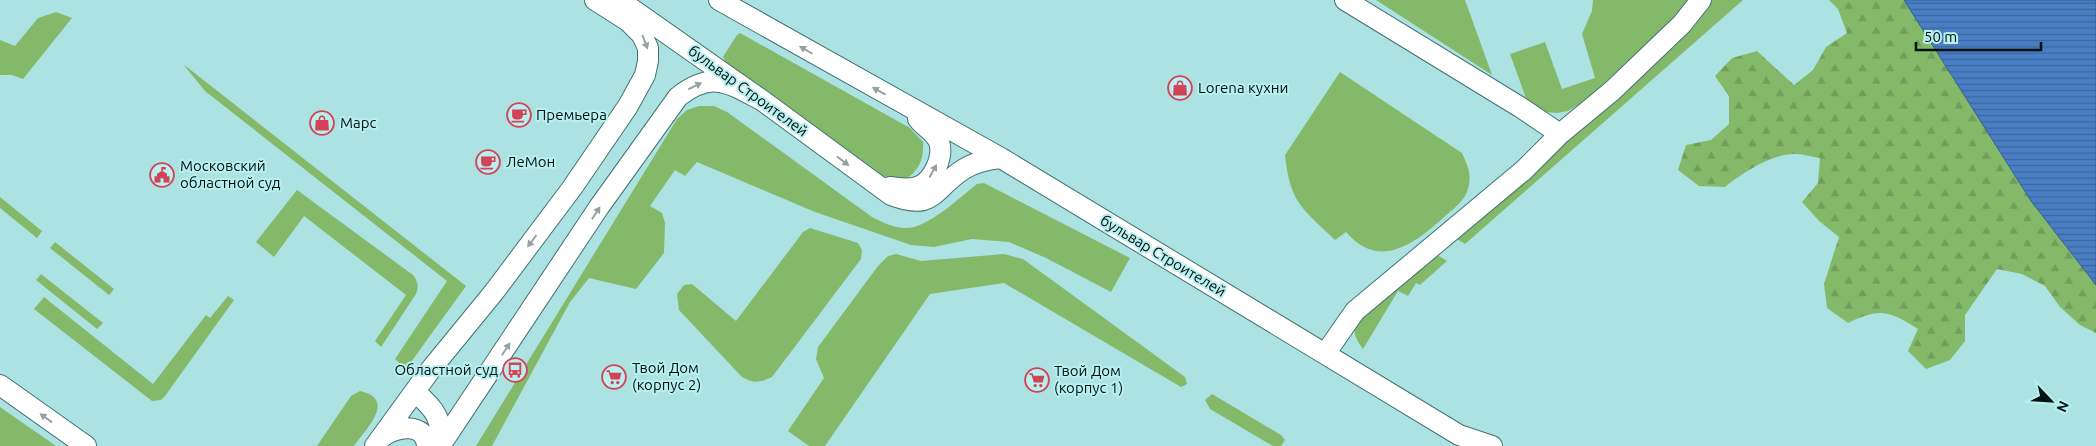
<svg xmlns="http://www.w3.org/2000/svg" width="2096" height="446" font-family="Ubuntu,sans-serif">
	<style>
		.grass { fill: #84b96a }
		.forest { fill: url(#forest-firs) }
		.water { fill: url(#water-rules); stroke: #335e8f }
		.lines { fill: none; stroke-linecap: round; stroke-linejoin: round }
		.street-casing { stroke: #417373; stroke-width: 22 }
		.street { stroke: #fff; stroke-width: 20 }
		.oneway { fill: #99a0a0 }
		.labels { text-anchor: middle; stroke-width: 4; stroke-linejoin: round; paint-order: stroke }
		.poi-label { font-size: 15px; fill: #001212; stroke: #baefef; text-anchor: start }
		.street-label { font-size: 15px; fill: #001212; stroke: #baefef }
	</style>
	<defs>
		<pattern id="forest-firs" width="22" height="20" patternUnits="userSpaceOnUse" patternTransform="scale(1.25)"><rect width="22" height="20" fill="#84b96a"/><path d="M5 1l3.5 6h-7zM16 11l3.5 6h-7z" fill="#709e5b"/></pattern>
		<pattern id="water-rules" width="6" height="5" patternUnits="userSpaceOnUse" patternTransform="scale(1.25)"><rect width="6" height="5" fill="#497ec4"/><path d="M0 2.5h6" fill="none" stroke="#3a669e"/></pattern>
	</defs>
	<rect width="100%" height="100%" fill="#ade2e2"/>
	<path class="grass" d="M1376,0H1465L1492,75Z
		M1593,0H1689L1674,18L1586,100L1568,111L1557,113L1546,112L1535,108L1527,101L1510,54L1545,42L1562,89L1595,78L1582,34L1592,11Z
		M1709,0H1743L1465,244L1457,239V233Z
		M56,12L72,18L23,79L12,75H0V40L15,46L38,18Z
		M740,33L910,128L923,142C924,160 919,170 905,180L883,176L727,65L723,57L737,35Z
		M183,64L466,286L406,369L395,359L447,281L205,91Z
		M1340,72L1462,153C1468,166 1472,175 1468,189C1465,201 1452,210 1443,218C1413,245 1379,270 1346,232L1335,240C1302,208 1290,203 1285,155Z
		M699,106H714L727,112L872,217C882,222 894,228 905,228C927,229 959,198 977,184L984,183L1130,258L1111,292L1046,258L1009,242L972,239L934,247L911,245L815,212L697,162L685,176L675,170L650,206L662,213L665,223L664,253L636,289L589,278L570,302L492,446H476L677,119L687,110Z
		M297,190L413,275C418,282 419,286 416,294L381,347L375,341L406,295L304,216L274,257L256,242Z
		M0,197L42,231L37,238L0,208Z
		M810,228L858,243L862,250L861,259L772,377C759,383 753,384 741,376L679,310L677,294L684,285L692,284L736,321L803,232Z
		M55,242L114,289L109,295L50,248Z
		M896,254L921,261L1004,254L1023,259L1185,377L1187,384L1181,387L1004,283L930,294L825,446H809L788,431L824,378L816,359L818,347L878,266L888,256Z
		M1439,256L1447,261L1420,285L1416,283L1408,296L1398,291L1363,349C1355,338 1352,332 1357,319L1431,257Z
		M41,274L103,323L97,329L36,280Z
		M228,296L234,300L165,396L161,400L152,401L34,309L44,297L153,384L206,315L210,318Z
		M360,391C397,399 366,429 354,446H317L351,396Z
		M1212,394L1281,435L1285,440L1281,446H1273L1210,409L1205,400Z
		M0,407L56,446H0Z"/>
	<path class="forest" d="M1829,0H1904L2031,201L2096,285V333L2080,325L2060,307L2045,286L2022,274L1997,269L1965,315V341L1950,360L1926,369L1908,351L1918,329C1888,310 1880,308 1848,323L1827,308L1824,284L1839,237L1819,221L1802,202L1818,183L1820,158C1812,157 1804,154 1796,154C1773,153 1742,173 1725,187L1699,186L1678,170L1686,145L1711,140L1729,124V96L1715,76L1732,58L1757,51L1794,85L1813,70L1826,47L1847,33L1838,9Z"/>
	<path class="water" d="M1904,0H2096V285L2031,201Z"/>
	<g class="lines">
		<g class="street-casing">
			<path id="street" d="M719,0L1001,158L1459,435L1492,446
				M1345,0L1520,107L1560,134
				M622,2L763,101L891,195C935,212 932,189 964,169C974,163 989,159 1001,158
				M890,187C900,188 907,190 917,187C933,182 944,157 939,142C935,132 924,127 918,119
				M1325,354L1355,311L1524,170L1560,134L1612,91L1682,24L1701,0
				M0,385L86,446
				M415,392C433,407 446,421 437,446
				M382,437C396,427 425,421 427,446
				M375,446L431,369L494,292L572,188L628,106L645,75L648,61V48L642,35L628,21L595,0
				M440,446L599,207L678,97C712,70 729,83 763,101"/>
		</g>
		<use href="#street" class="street"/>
	</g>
	<defs><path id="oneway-solid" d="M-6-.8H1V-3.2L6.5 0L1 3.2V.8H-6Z" transform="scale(1.25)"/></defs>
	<g class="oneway">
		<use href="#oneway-solid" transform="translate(645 42) rotate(69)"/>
		<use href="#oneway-solid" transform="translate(806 50) rotate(-150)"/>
		<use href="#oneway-solid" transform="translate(695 86) rotate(-26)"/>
		<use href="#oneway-solid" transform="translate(879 91) rotate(-151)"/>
		<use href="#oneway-solid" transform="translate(843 161) rotate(37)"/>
		<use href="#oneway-solid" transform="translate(933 171) rotate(-61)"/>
		<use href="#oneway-solid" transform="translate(596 213) rotate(-57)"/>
		<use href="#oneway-solid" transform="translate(532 241) rotate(127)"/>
		<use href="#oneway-solid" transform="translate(506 349) rotate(-57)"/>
		<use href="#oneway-solid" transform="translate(46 418) rotate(-144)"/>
	</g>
	<defs>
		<g id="shop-ring" transform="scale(1.25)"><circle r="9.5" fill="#baefef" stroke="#d34358" stroke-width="1.5"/><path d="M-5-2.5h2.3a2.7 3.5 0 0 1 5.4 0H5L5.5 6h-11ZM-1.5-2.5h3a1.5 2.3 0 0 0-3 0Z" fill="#d34358"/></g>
		<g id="cafe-ring" transform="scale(1.25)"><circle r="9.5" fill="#baefef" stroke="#d34358" stroke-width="1.5"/><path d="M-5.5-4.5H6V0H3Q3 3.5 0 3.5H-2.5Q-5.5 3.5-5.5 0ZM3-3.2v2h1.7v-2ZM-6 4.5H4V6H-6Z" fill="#d34358"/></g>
		<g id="civic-ring" transform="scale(1.25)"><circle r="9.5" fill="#baefef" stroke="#d34358" stroke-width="1.5"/><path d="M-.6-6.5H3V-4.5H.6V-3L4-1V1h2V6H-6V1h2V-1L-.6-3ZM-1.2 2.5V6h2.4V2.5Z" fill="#d34358"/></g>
		<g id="bus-ring" transform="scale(1.25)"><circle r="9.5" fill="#baefef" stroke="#d34358" stroke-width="1.5"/><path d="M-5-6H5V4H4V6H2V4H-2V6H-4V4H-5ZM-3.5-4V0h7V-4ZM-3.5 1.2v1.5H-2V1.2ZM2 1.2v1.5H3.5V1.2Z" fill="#d34358"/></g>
		<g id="supermarket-ring" transform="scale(1.25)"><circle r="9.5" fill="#baefef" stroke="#d34358" stroke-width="1.5"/><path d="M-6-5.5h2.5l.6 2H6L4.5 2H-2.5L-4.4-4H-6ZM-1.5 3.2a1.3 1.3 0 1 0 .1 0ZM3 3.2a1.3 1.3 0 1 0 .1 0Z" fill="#d34358"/></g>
	</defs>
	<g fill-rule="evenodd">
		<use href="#shop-ring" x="1180" y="88"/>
		<use href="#cafe-ring" x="519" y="115"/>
		<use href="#shop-ring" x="322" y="123"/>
		<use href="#cafe-ring" x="488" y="162"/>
		<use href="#civic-ring" x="162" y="175"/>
		<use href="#bus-ring" x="515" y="370"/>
		<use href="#supermarket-ring" x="614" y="377"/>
		<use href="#supermarket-ring" x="1037" y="380"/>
	</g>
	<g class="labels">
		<g class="poi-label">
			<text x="1198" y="93">Lorena кухни</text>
			<text x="536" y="120">Премьера</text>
			<text x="340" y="128">Марс</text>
			<text x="506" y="167">ЛеМон</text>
			<text x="180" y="171">Московский<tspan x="180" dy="17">областной суд</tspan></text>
			<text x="632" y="373">Твой Дом<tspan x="632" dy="17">(корпус 2)</tspan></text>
			<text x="498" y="375" text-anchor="end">Областной суд</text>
			<text x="1054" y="376">Твой Дом<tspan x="1054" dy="17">(корпус 1)</tspan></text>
		</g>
		<g class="street-label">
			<text transform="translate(748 91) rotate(36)" y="5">бульвар Строителей</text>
			<text transform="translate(1163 256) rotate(31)" y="5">бульвар Строителей</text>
		</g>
	</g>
	<g transform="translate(2051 401) rotate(115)" stroke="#baefef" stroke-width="4" paint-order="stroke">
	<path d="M0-4L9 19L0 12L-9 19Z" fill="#001212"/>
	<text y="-8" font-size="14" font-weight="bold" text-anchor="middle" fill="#001212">N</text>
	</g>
	<path d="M1916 42v8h125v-8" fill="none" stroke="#001212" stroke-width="2.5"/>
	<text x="1924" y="42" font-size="15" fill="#001212" stroke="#baefef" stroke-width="4" paint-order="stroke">50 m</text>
</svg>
